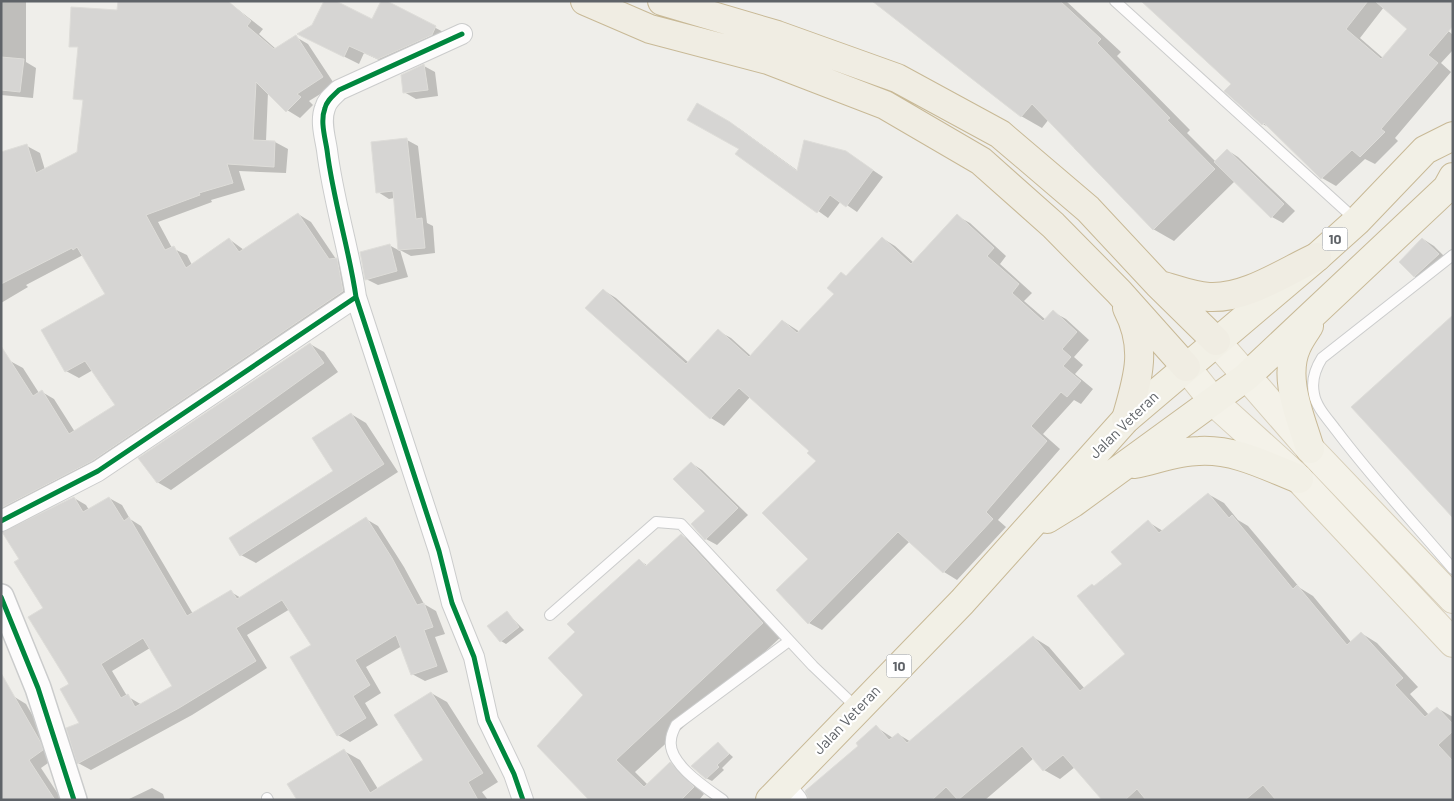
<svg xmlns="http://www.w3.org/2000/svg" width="1454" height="801" font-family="Barlow,sans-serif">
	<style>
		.shadow { fill: #0003; fill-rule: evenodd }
		.building { fill: #d6d5d3; stroke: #deddd9; fill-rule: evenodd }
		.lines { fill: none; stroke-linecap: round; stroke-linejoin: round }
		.service-casing { stroke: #cbcccc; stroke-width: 12 }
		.minor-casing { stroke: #cbcccc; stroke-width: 22 }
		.tertiary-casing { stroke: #cbcccc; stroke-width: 28 }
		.primary-casing { stroke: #d7ceb8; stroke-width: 30 }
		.trunk-casing { stroke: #c8b996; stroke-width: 30 }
		.motorway-casing { stroke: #c8b996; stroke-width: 30 }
		.service { stroke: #fdfcfc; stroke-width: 10 }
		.minor { stroke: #fdfcfc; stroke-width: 20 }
		.tertiary { stroke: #fdfcfc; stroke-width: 25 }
		.primary { stroke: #f4f2e9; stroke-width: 28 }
		.trunk { stroke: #f2f0e6; stroke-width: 28 }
		.motorway { stroke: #f0ede3; stroke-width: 28 }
		.cycleway-casing { stroke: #fff; stroke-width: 8 }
		.cycleway { stroke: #00873e; stroke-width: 5 }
		.labels { text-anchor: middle; stroke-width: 4.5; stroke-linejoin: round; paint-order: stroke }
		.shield { fill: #fff; stroke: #8f9295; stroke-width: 1 }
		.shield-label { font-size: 14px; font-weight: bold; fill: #5f6368 }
		.street-label { font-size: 15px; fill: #5f6368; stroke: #fff }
	</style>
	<rect width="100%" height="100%" fill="#efeeea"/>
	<path class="shadow" d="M1,1H26V62L36,68L33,98L1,95Z
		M227,1L263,29L259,34L276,49L296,37L308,44L335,85L309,101L313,105L300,118L287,110L268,92L266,141L275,142L288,149L286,173L239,171L245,190L211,200L212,202L158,222L172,248L187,255L192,265L229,239L244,250L298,214L311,222L336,259L349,266L355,299L1,529V359L10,361L23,368L39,393L42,392L54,399L75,432L116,405L93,370L79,378L66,371L106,294L83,255L26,285L28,287L1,303V153L27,146L40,153L45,170L78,152Z
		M384,1L451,36L394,67L364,53L359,64L299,34L373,21Z
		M874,1H1066L1121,52L1117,56L1190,130L1187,133L1216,162L1227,150L1238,157L1295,211L1283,223L1272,217L1235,181L1174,241L1153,229L1074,148L1076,147L1049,119L1042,128L1021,116Z
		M1143,1H1414L1453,35V50L1441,63L1451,72L1395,138L1398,141L1375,164L1365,159L1336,186L1322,178L1275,131L1263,124L1226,91L1233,84ZM1384,7L1409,29L1383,58L1360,38Z
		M424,66L435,72L438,96L416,99L404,92Z
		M697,105L740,129L798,171L846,152L883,177L857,212L841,201L828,218L737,153L741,149Z
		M407,140L418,146L427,223L433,226L435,253L411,256L400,250L408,277L378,285L366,279L389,245L400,251L394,198L389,199L378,192Z
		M957,216L970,223L1006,256L1000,264L1032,293L1024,301L1046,320L1053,312L1066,319L1089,340L1074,357L1083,365L1075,374L1093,389L1081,404L1074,400L1043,434L1060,449L998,520L1006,527L957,580L944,572L910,541L822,630L809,623V559L818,461L811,451L750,397L724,426L711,418L587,308L603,290L616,298L689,363L718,331L731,338L751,356L783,321L800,332L836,294L847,277L882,238L895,246L914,263Z
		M1423,239L1434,246L1449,261L1426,283L1414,276Z
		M310,344L324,352L338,372L171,490L157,482Z
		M351,414L366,423L398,472L256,563L241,555L335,472Z
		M691,463L702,470L748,515L717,545L706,539L692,524L706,511Z
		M1208,494L1224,503L1238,520L1248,526L1300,588L1313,596L1351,642L1361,633L1377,643L1418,687L1410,694L1429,715L1437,708L1453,717V800H1103L1075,767L1060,779L1044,770L1034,758L985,800H810L876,727L893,738L898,734L911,742L1033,637L1049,647L1085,689L1127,654L1095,587L1124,564L1148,522L1163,531Z
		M74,498L86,505L89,510L109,498L122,505L130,519L141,526L193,614L231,592L241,598L366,519L378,526L404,567L424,604L436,611L445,634L435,637L448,672L425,681L412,674L402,646L366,667L381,693L365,703L378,725L350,742L338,735L313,645L290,609L247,635L267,668L192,715L91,770L78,763L81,724L45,609ZM150,648L173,687L142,705L127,696L112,671Z
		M681,535L701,547L783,635L635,772L648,785L670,764L682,770L704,794L699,800H591L585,695L577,632L639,560L648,566Z
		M507,613L524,630L506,644L501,641Z
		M431,693L447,702L498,782L482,792L488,800H298L344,751L360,760L378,789L424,760Z
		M13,696L26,704L53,751L55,758L41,768L62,800H1Z
		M718,744L733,757L722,768L724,770L712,781L706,778Z
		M152,788L163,794L165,800H127Z"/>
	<path class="building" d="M118,1H228L251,21L247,26L274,49L296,35L323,77L297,94L301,97L286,112L256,82L253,140L275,141L274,167L227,164L233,183L199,193L200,195L146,215L165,250L174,246L186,268L229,238L239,252L298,213L329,259L337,258L343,291L92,461L1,508V346L33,396L42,390L69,434L115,405L85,361L65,372L41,330L105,294L77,247L73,250L72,248L1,284V152L27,144L36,173L77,152L83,100L73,99L78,47H69L71,7L117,10Z
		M324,1H336L372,19L381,1H387L436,26L432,35L378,59L349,46L344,57L297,34L312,25Z
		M872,1H1060L1101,39L1097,43L1170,118L1167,120L1215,169L1153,230L1032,104L1021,117Z
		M1141,1H1368L1346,29L1381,59L1407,29L1375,1H1453V26L1428,55L1438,63L1381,129L1385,132L1360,157L1352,150L1321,179L1264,123L1262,125L1224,91L1231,84Z
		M1,57L24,59L20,92L1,90Z
		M424,64L428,90L403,93L401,75Z
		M697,103L730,122L797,171L804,140L846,151L873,170L846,207L830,195L817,213L735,154L739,149L687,120Z
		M407,138L416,219L422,218L425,248L398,250L393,191L376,193L371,142Z
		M1227,149L1284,204L1271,218L1214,162Z
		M957,214L994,248L987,256L1019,284L1012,293L1043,321L1053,310L1077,332L1062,349L1071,357L1063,366L1081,381L1067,397L1061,392L1031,426L1047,441L986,512L993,519L943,573L898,532L808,624L776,590L808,559L762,513L816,461L807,453L809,451L739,388L710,419L585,308L603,289L686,364L718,329L749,357L782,320L797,333L834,294L827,288L841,272L846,276L882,237L911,264Z
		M1422,238L1439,254L1414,277L1399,262Z
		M390,244L397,271L365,280L360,252Z
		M1453,315V518L1351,407Z
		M310,343L324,363L157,483L138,458Z
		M351,413L384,464L240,556L229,538L333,471L312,438Z
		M691,462L738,508L705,540L691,524L705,511L673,479Z
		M1208,493L1229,518L1232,515L1293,589L1297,585L1347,645L1361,632L1403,678L1395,685L1425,717L1437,707L1453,724V731L1438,745L1453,761V800H1276L1263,785L1245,800H1146L1137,789L1125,800H1102L1063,755L1043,771L1022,746L958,800L946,787L932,800H809L805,791L858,746L856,743L876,725L889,740L898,733L907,743L1033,636L1080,691L1125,654L1077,596L1092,584L1094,586L1122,564L1111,552L1148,520L1159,533Z
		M74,497L83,512L109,497L124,521L129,517L187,616L231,590L237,599L366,517L392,558L417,605L424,603L433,627L424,630L437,666L411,675L396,635L355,660L370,685L353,696L366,718L337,736L290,657L311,645L282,600L236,628L256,661L179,708L77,764L66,728L79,723L60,689L69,684L28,617L43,608L14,562L19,559L2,532ZM143,638L172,686L135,707L128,694L121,698L101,664Z
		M681,534L763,623L616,760L644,787L670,762L694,787L681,800H589L537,746L583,695L548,658L575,632L567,624L639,559L646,566Z
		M507,611L519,627L500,642L487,626Z
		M1,673L41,743L43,750L29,760L55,800H1Z
		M431,692L483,773L468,782L478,800H297L287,784L344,749L370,793L423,760L394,715Z
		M718,742L729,754L717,765L719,767L706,779L691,766Z"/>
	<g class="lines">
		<g class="service-casing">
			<path id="service" d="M1115,1L1357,221
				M1453,255L1322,358C1315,369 1311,380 1314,394C1316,407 1328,419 1336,430C1372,478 1414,523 1453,569
				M550,615L656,522L681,524L813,666L857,708
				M267,798L268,800
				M723,800C706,788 667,763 671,740C671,735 674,729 676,725L789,641"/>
		</g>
		<g class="minor-casing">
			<path id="minor" d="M356,297L439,551L452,603L474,657L488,720L514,774L523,800
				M1,521L98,471L356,297C349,248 333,200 327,150C325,137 320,121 325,108C327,100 333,96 339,90L462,34
				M785,785L797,800"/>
		</g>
		<g class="tertiary-casing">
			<path id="tertiary" d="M1,597L38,688L74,800"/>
		</g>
		<g class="primary-casing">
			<path id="primary" d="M1216,341L1310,449L1453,599
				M1186,367L1214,402L1299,479L1453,643"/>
		</g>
		<g class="trunk-casing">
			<path id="trunk" d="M1309,326C1305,332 1300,339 1297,346C1282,378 1301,418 1310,449
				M1134,464C1155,460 1178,451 1199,451C1235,449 1266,466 1299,479
				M1047,519L1073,503L1246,377L1447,188L1453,177
				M770,800L962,602L1126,419L1317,257L1357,221L1425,150L1453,136"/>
		</g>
		<g class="motorway-casing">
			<path id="motorway" d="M585,1L650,29L768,60L885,105L981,161L1053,225L1119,292L1186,367
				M662,1L777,35L897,78L1000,134L1088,209L1158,284L1216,341
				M1160,285C1175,289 1192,296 1209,297C1246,299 1284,272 1317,257
				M1126,419C1138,378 1148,348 1127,308"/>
		</g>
		<use href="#service" class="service"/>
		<use href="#minor" class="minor"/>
		<use href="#tertiary" class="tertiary"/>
		<use href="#primary" class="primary"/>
		<use href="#trunk" class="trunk"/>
		<use href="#motorway" class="motorway"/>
		<g class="cycleway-casing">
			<path id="cycleway" d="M356,297L439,551L452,603L474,657L488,720L514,774L523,800
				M1,521L98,471L356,297C349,248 333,200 327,150C325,137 320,121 325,108C327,100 333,96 339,90L462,34
				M1,597L38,688L74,800"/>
		</g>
		<use href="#cycleway" class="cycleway"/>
	</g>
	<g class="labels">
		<g class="shield">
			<rect x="1322.5" y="227.5" width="25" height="23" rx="4"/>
			<rect x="886.5" y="654.5" width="25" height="23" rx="4"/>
		</g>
		<g class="shield-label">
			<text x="1335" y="244">10</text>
			<text x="899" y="671">10</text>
		</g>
		<g class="street-label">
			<text transform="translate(1124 425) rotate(-44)" y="5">Jalan Veteran</text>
			<text transform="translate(847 720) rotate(-46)" y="5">Jalan Veteran</text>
		</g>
	</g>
	<rect width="1454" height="801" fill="none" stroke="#5f6368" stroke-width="5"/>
</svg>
